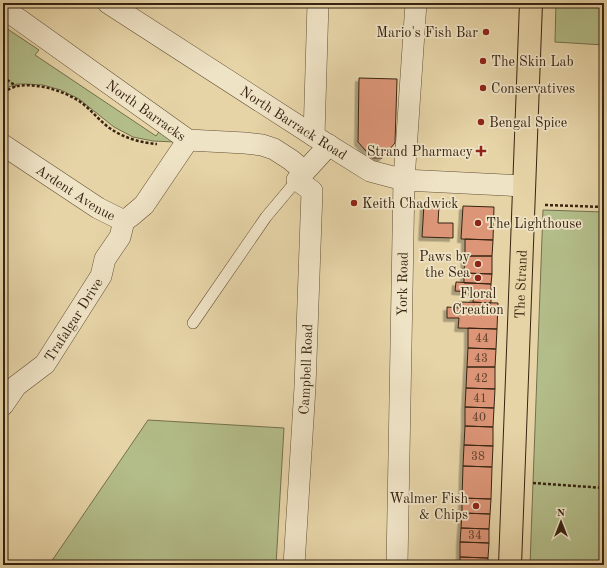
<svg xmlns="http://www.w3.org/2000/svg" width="607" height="568" font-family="'Old Standard TT',serif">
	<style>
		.green { fill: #b3bd89; stroke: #75704d }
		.building { fill: #dc9577; stroke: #372411; filter: url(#shadow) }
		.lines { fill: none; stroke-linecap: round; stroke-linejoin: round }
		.lane-casing { stroke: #635036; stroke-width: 12 }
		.street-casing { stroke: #635036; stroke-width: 22 }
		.primary-casing { stroke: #372411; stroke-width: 24 }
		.path { stroke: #372411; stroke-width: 2.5; stroke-dasharray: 3 2; stroke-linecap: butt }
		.lane { stroke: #efe3c6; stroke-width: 11 }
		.street { stroke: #efe3c6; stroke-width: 21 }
		.primary { stroke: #e6d4a7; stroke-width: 22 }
		.poi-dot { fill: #8f2418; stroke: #efe3c6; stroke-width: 1.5 }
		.labels { text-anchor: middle; stroke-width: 3.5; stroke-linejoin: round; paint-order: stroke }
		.number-label { font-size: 12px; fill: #60402a }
		.poi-label { font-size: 14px; fill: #372411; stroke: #efe3c6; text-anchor: start }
		.street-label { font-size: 14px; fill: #372411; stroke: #efe3c6 }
	</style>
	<defs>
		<filter id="shadow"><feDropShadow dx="-3.5" dy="3.5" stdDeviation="0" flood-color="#0004"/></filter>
	</defs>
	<rect width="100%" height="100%" fill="#e6d4a7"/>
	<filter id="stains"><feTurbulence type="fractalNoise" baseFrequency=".005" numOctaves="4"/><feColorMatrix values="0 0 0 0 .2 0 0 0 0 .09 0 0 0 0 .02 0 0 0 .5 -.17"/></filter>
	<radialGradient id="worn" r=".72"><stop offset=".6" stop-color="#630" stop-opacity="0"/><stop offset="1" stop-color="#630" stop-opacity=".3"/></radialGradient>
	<path class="green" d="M556,3H604V45L555,42Z
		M3,26L39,50L35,55L156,136L163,126L175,142L153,141L133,137L114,127L79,99L61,90L43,85L26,84H17L3,89Z
		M543,210L604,212V565H530Z
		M148,420L284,428L276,565H49Z"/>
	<path class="building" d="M359,78L397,79L395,143L382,158H372L358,142Z
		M424,204L439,205L438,223H453V238L422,237Z
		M463,206L494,207L493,240L461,239Z
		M465,239L493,240L492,256H465Z
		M465,256H492V274L464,273Z
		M464,273L492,274L491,284L464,283Z
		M456,282L491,284V303L473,302L474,292L455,291Z
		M459,302L498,303L497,329L458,328L459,318H447V307L459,308Z
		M468,328L497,329L496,349L468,348Z
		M468,348L496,349L495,367H467Z
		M467,367H495V389L466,388Z
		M466,388L495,389L494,408L465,407Z
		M465,407L494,408L493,427L465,426Z
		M465,426L493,427V446L464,445Z
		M464,445L493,446L492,467L463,466Z
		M463,466L492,467L491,499L462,498Z
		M462,498L491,499L490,514L462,513Z
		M462,513L490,514L489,529L461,528Z
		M461,528L489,529V543L460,542Z
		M460,542L489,543L488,558L460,557Z
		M460,557L488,558V565H460Z"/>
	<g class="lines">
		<g class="lane-casing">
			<path id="lane" d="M193,323L266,217L297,180"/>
		</g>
		<g class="street-casing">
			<g id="street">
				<path id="s1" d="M108,3L314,136L370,171L404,180L524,186"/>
				<path id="s2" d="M3,8L188,140L245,143L262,145L274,149L291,160L304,171"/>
				<path d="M314,136L318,3"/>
				<path id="s3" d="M3,145L98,208L124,221L131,216L144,205L188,140"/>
				<path id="s4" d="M3,405L16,386L45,364L101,276L105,259L120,237L124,221"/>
				<path id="s5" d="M294,565L305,387L312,191L297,180L329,145"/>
				<path id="s6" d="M397,565L404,180L416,3"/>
			</g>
		</g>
		<g class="primary-casing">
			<g id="primary">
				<path id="s7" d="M510,565L531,3"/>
			</g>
		</g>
		<path class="path" d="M3,77L16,86
			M3,92C8,90 13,87 17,86C38,83 61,90 79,101C91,109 99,121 111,129C124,138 142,143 157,144
			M545,205L604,207
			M533,483L604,488"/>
		<use href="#lane" class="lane"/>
		<use href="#street" class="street"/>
		<use href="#primary" class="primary"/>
	</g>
	<g class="poi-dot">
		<circle cx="486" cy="32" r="4"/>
		<circle cx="483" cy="61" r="4"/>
		<circle cx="483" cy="88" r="4"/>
		<circle cx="481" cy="122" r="4"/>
		<path d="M479 145h4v4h4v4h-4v4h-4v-4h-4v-4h4z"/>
		<circle cx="354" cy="203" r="4"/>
		<circle cx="478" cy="223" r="4"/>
		<circle cx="478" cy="264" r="4"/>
		<circle cx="478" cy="278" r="4"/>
		<circle cx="476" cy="506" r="4"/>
	</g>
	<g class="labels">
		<g class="number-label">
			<text x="482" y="342">44</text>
			<text x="481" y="362">43</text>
			<text x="481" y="382">42</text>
			<text x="480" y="402">41</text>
			<text x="479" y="421">40</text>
			<text x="478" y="460">38</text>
			<text x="475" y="539">34</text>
		</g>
		<g class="poi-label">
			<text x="478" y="37" text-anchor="end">Mario's Fish Bar</text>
			<text x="491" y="66">The Skin Lab</text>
			<text x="491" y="93">Conservatives</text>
			<text x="489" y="127">Bengal Spice</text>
			<text x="473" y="156" text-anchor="end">Strand Pharmacy</text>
			<text x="362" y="208">Keith Chadwick</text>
			<text x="486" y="228">The Lighthouse</text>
			<text x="470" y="261" text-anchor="end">Paws by<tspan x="470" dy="16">the Sea</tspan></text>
			<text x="478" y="298" text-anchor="middle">Floral<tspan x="478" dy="16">Creation</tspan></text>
			<text x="468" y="503" text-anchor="end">Walmer Fish<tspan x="468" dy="16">&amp; Chips</tspan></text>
		</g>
		<g class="street-label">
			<text dy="5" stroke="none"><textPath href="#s2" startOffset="176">North Barracks</textPath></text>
			<text dy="5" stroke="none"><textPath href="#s1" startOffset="221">North Barrack Road</textPath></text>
			<text dy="5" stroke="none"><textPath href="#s3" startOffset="87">Ardent Avenue</textPath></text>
			<text dy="5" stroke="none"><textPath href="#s6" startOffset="281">York Road</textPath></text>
			<text dy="5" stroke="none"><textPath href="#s7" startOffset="281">The Strand</textPath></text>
			<text dy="5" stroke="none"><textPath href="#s4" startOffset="112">Trafalgar Drive</textPath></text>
			<text dy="5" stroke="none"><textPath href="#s5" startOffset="196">Campbell Road</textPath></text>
		</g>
	</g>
	<rect width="607" height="568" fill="none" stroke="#e6d4a7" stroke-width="16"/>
	<rect x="4" y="4" width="599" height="560" fill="none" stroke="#372411" stroke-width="2"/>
	<rect x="8" y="8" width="591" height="552" fill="none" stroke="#372411"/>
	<g transform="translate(561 522)" stroke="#efe3c6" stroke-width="3" paint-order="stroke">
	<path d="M0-3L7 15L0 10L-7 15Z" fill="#372411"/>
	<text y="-6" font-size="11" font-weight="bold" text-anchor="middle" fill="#372411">N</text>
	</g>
	<rect width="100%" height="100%" filter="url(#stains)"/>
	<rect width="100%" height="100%" fill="url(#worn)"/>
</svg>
